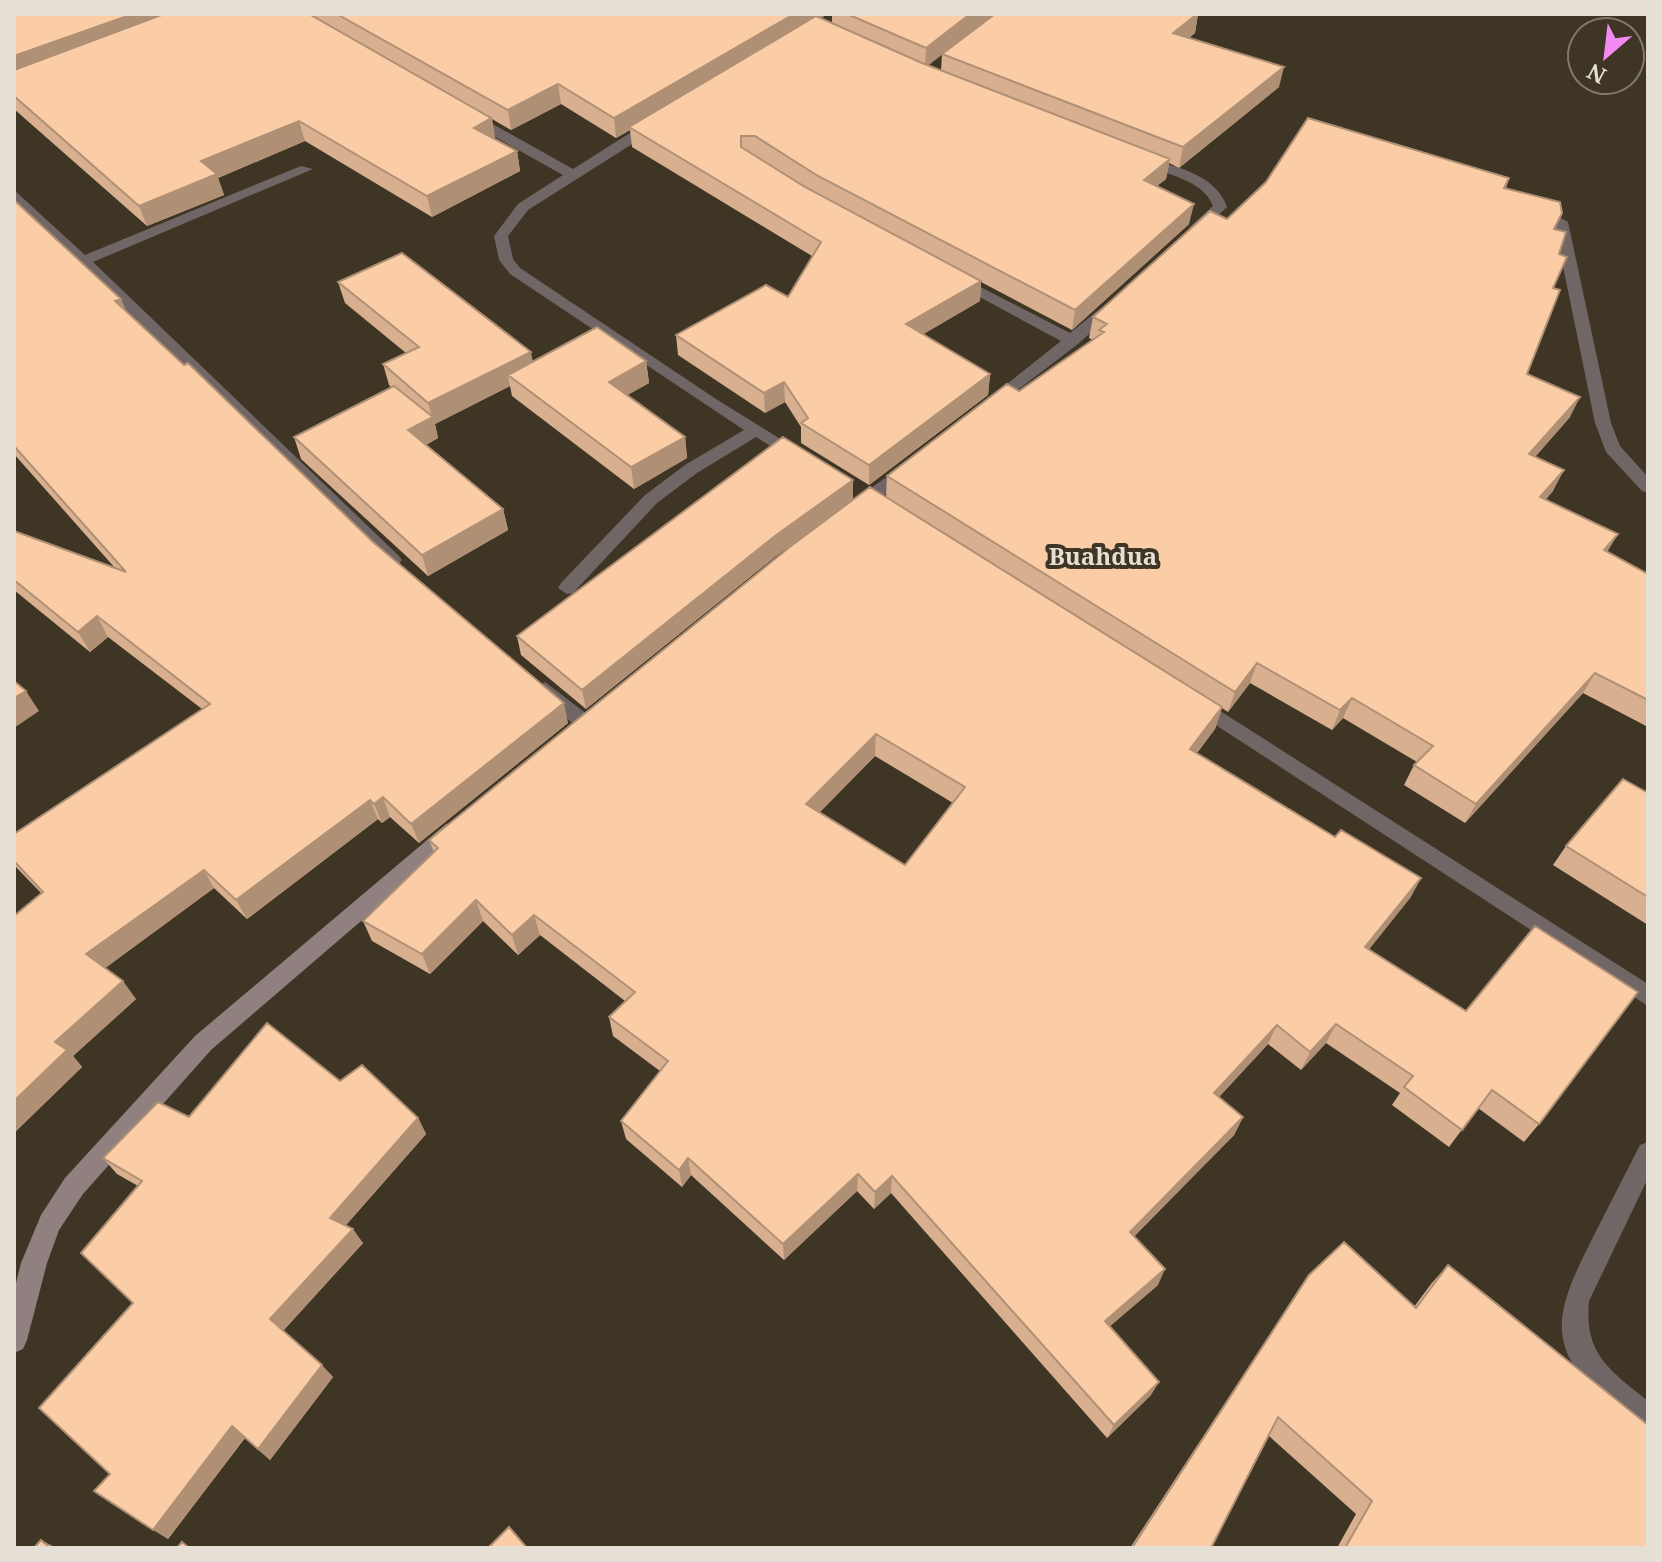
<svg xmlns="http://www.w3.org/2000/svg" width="1662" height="1562" font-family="'Noto Serif',serif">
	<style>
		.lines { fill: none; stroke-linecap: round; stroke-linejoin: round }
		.lane { fill: #716666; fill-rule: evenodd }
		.street { fill: #716666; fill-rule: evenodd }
		.secondary { fill: #908080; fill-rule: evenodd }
		.wall { fill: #d8b090; fill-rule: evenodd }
		.shaded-wall { fill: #b09075 }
		.building { fill: #fbcda7; stroke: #b09075; stroke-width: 2; fill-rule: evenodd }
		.labels { text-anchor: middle; stroke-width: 8; stroke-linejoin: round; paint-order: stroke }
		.quarter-label { font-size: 24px; font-weight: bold; fill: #e5dfd5; stroke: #3f3525 }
	</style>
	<rect width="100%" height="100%" fill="#3f3525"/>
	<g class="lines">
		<path class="lane" d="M1648,1142V1178L1589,1301C1584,1354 1609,1370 1648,1401V1431C1631,1424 1617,1411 1603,1399C1540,1343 1560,1304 1592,1239C1608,1208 1624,1176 1640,1145Z"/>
		<path class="street" d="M465,114H475L573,169L649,121H659V127L528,210L508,236L513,259L520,268L716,399L806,455L804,459H792L756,437L697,473L657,503L573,593L567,594L558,588L561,583L645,495L685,465L744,430L510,274L499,260L494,236L518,204L563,175L465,120Z
			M1144,158C1174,166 1216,174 1227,207L1199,234H1189V228L1213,206C1203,179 1163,173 1139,165L1137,162Z
			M301,166L313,169L93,262L399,556L402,560L399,564H387L14,202V190L85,255Z
			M1561,218L1568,222L1611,423L1620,446L1648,477V493L1642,491L1606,452L1595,423L1554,222Z
			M957,275L1070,333L1106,304H1116L1119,307L1078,344L994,408L986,403L988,399L1061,341L952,282L950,279Z
			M908,462L916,468L914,472L876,501H864V493Z
			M545,682L592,718L595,723L592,728H578L538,694L535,689Z
			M1195,695L1648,984V1006L1188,707L1185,702Z"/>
		<path class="secondary" d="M453,822L460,824L463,830L460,836L211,1050L83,1194L59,1230L47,1263L27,1340L23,1349L14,1353V1291L21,1263L41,1215L65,1178L195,1036L446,824Z"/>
	</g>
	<path class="wall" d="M14,14H828L820,18L832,23V14H994L928,65L941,70L942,54L994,14H1198L1195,33L1189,38L1279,87L1179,168L1169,163L1166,179L1157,186L1189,224L1072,330L981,282L980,301L923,334L990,374L988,395L869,485L801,443V427L785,402L765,413L678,355L676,335L788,297L812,256L632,147L630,130L616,138L561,104L511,130L492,119L495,139L517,151L520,171L432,217L305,141L218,178L224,195L147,226L14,109Z
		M1509,178L1506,188L1562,213L1555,229L1559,254L1553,288L1527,374L1570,417L1535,457L1553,491L1546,499L1607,552L1648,574V727L1583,693L1465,823L1404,785L1414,765L1417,762L1343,718L1332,730L1250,683L1228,712L1222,708L1215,729L1197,753L1335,837L1421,878L1410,898L1369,949L1539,1124L1524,1142L1478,1108L1449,1147L1392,1105L1400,1093L1326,1043L1301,1070L1268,1044L1219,1097L1243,1117L1234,1135L1134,1236L1158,1285L1109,1327L1151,1395L1107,1438L891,1193L874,1209L857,1191L784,1260L691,1175L682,1187L626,1139L621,1121L660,1071L613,1036L609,1017L625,1001L540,935L518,955L483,921L430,974L372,941L363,921L434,852L429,840L1125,647L886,497L887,476L1019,391L1093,340L1089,338L1093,317L1227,219ZM875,756L953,803L905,865L820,812Z
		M14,200L127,312L568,723L419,843L390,817L382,823L378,819L247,919L214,888L105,968L136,999L73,1056L82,1067L14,1133V916L41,893L14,865V834L202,709L108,637L90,652L14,590V531L115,568L14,454Z
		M338,282L533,361H646L649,383L627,395L685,437L687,458L634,489L512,396L510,386L435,424L438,438L426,445L503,509L508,530L428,576L301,459L294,437L392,388L389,385L383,364L406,353L345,303Z
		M853,480V500L776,556L586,709L521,655L517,636Z
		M1648,793V925L1553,865L1566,846Z
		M340,1081L418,1118L426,1134L346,1225L363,1243L283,1331L333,1377L270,1460L245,1438L168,1539L110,1474L133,1303L138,1186L117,1174L103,1158L189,1117Z
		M1448,1265L1648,1548H1337L1356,1514L1269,1436L1211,1548H1130L1309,1275L1414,1307L1431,1284Z"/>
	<path class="shaded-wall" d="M133,14H194L14,79V56Z
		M794,14H828L632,129L629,127L630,130L616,138L614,118Z
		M970,14H994L925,68L926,48Z
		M1197,14H1198L1195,33L1170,52L1173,33Z
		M1284,67L1279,87L1179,168L1183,147Z
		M558,84L561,104L511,130L508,110Z
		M491,118L495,139L474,128Z
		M299,121L305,141L218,178L224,195L147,226L139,206L201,161Z
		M517,151L520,171L432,217L427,196Z
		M1170,159L1166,179L1140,199L1144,180Z
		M1194,204L1189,224L1072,330L1075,310Z
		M981,281L980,301L905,345L906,324Z
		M121,299L130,319L115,301Z
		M531,352L535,374L508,375L510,386L435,424L438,438L414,451L408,430L432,417L428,403Z
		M646,361L649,383L612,404L609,382Z
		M990,374L988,395L869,485V465Z
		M784,382L785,402L765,413L764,393Z
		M1580,397L1570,417L1519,475L1529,454Z
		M685,437L687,458L634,489L631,467Z
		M1564,470L1553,491L1530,518L1540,497Z
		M853,480V500L776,556L586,709L582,690L775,536Z
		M503,509L508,530L428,576L422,555Z
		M1618,534L1606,554L1604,550Z
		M97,616L108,637L90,652L78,632Z
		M1257,663L1250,683L1228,712L1235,692Z
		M1595,673L1583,693L1465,823L1476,804Z
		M26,691L39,711L14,728V698Z
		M1352,698L1343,718L1332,730L1340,710Z
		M564,703L568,723L419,843L411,824Z
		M1222,707L1215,729L1183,770L1190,749Z
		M876,734L875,756L807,825L806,804Z
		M383,797L390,817L382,823L374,804Z
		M370,800L378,819L247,919L236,900Z
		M204,870L214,888L100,972L86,954Z
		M1421,878L1410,898L1355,967L1365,947Z
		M476,900L483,921L430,974L422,954Z
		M534,915L540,935L518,955L512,935Z
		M123,981L136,999L73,1056L82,1067L14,1133V1101L55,1042Z
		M1336,1024L1326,1043L1301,1070L1310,1052Z
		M1277,1025L1268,1044L1206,1111L1214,1093Z
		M1243,1117L1234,1135L1123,1248L1130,1232Z
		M418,1118L426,1134L340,1232L330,1218Z
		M688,1158L691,1175L682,1187L679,1170Z
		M858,1174L857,1191L784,1260L783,1244Z
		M892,1176L891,1193L874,1209L875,1192Z
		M353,1229L363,1243L282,1332L270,1319Z
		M1165,1269L1158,1285L1098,1336L1105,1321Z
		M322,1365L333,1377L270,1460L258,1449Z
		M1159,1382L1151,1395L1107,1438L1114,1425Z
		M232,1426L245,1437L168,1539L153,1530Z
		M41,1540L57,1548H50Z"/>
	<path class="building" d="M14,14H133L14,56Z
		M164,14H309L491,118L474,128L517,151L427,196L299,121L201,161L217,174L139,206L14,96V70Z
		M337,14H794L614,118L558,84L508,110Z
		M847,14H970L926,48Z
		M995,14H1197L1173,33L1284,67L1183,147L942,54Z
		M816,16L922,63L1170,159L1144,180L1194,204L1075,310L818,176L755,136H741V147L805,187L981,281L906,324L990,374L869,465L801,423L808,418L784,382L764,393L676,335L766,285L788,297L821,242L629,127Z
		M1308,118L1509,178L1504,188L1560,202L1562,213L1554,229L1566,232L1559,254L1567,257L1553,288L1560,290L1527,374L1580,397L1529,454L1564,470L1540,497L1618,534L1604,550L1648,574V700L1595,673L1476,804L1414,765L1433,746L1352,698L1340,710L1257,663L1235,692L887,476L1007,384L1019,391L1104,332L1099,330L1107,324L1093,317L1210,211L1227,219L1266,182Z
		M14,200L121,299L115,301L184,365L188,363L373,542L564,703L411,824L383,797L374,804L370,800L236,900L204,870L86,954L123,981L55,1042L67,1050L14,1101V916L43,892L14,861V834L210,704L97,616L78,632L14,580V531L126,572L14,446Z
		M402,253L531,352L428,403L383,364L419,347L338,282Z
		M597,327L646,361L609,382L685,437L631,467L508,375Z
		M394,386L433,417L408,430L503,509L422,555L294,437Z
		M783,437L853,480L775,536L582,690L517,636Z
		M870,487L1222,707L1190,749L1335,837L1341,830L1421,878L1365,947L1466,1011L1535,926L1638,992L1539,1124L1492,1090L1462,1130L1404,1087L1413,1076L1336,1024L1310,1052L1277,1025L1214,1093L1243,1117L1130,1232L1165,1269L1105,1321L1159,1382L1114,1425L892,1176L875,1192L858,1174L783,1244L688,1158L679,1170L621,1121L668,1061L609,1017L635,992L534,915L512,935L476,900L422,954L363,921L438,848L429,840L791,546ZM876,734L965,787L905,865L806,804Z
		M14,681L26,691L14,698Z
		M1623,779L1648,793V897L1566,846Z
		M267,1023L340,1081L362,1065L418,1118L330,1218L353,1229L270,1319L322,1365L258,1449L232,1426L153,1530L94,1491L110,1474L39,1408L133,1303L81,1253L142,1181L103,1158L158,1102L189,1117Z
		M1344,1242L1416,1308L1448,1265L1648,1425V1548H1345L1372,1501L1278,1417L1211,1548H1132L1309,1275Z
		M509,1527L527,1548H488Z
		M41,1540L50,1548H34Z
		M182,1542L189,1548H177Z"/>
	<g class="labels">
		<g class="quarter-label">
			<text x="1103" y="565">Buahdua</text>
		</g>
	</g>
	<rect width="1662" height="1562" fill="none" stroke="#e5dfd5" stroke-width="32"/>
	<g transform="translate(1606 56) rotate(208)"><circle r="38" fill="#3f3525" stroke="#81796b" stroke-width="2"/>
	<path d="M0-6L14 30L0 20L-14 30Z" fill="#f28af2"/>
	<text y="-12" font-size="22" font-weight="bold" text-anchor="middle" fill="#e5dfd5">N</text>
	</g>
</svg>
